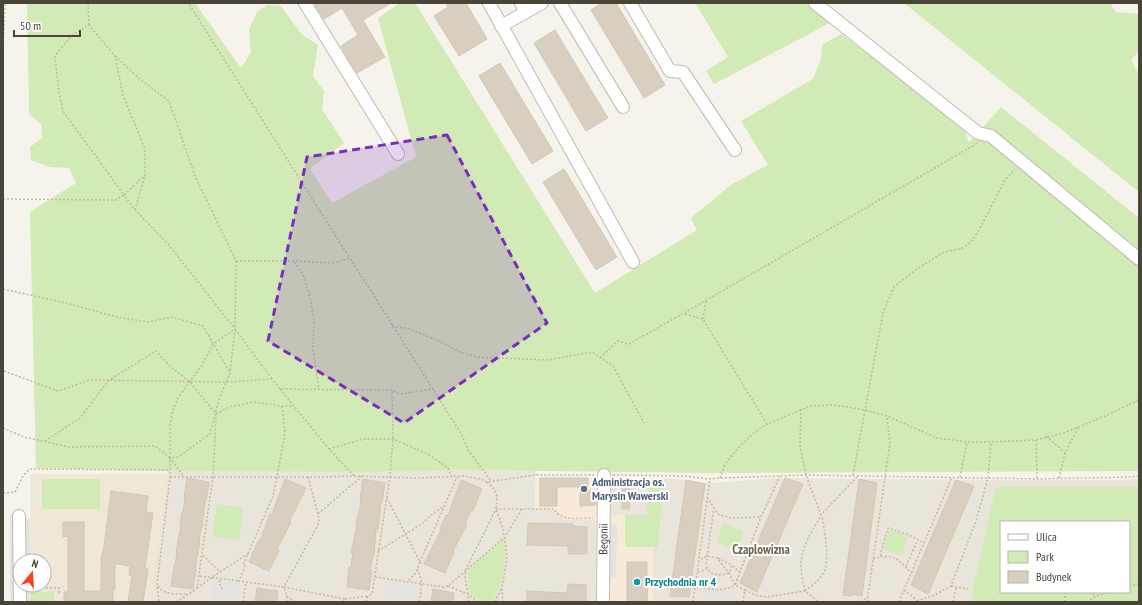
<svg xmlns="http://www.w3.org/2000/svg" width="1142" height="605" font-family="'PT Sans Narrow',sans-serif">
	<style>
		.residential { fill: #eae5da; fill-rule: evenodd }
		.commercial { fill: #f7ead8 }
		.education { fill: #efe8d6 }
		.green { fill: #d2eab5; fill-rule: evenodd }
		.parking { fill: #e5e3e0 }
		.building { fill: #d8cfc1; stroke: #d3c7b4 }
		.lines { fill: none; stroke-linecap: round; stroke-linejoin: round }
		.minor-casing { stroke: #c2bbae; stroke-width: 14 }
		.path { stroke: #c4b79f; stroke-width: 1.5; stroke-dasharray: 2 2; stroke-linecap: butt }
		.minor { stroke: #fff; stroke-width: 12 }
		.marked { fill: #7b2cbf; fill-opacity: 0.2; stroke: #7b2cbf; stroke-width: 3; stroke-dasharray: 8 5; stroke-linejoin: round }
		.service-dot { fill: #5c6f8a; stroke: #fff; stroke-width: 1.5 }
		.culture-dot { fill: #0f9aa8; stroke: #fff; stroke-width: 1.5 }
		.labels { text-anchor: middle; stroke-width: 4; stroke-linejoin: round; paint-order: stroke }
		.service-label { font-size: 12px; font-weight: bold; fill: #4e5e75; stroke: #fff; text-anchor: start }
		.street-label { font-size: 12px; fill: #4b4439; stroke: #fff }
		.culture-label { font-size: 12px; font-weight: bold; fill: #0d838f; stroke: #fff; text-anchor: start }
		.neighbourhood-label { font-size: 13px; font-weight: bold; fill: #6e6250; stroke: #fff }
	</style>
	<rect width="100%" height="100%" fill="#f6f3ec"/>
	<path class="residential" d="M465,470L536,471L535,510H553L565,520L593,519L596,521V602H149L168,471L369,472Z
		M611,478H648L647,515H611Z
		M664,478L713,483L775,478L996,480H1124L1139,479V602H653V547H658ZM1001,522H1129V592H1001Z"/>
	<path class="commercial" d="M536,478H598L599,479L600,505L595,520H564L555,514L553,510H535Z
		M611,515H625V547H653V602H609Z"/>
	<path class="education" d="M30,474H168L149,602H31V585H44V561H31Z"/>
	<path class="green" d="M27,3H195L241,68L251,53L249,29L257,12L267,5L281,6L302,35L318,45L313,76L324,91L322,109L344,143L310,169L332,203L416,157L378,18L400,3H415L595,293L697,230L691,218L732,184L768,165L741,121L813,79L821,59L822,45L841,34L962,124L969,142L978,133L1001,107L1139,218V471L711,473L465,470L369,472L168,471L36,468L30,212L76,183L69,168L50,167L31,160L30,147L42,138L41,124L29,114Z
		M695,3H805L830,23L714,84L706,71L728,57Z
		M904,3H1110L1116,12L1139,14V51L1131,60L1139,75V192Z
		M648,478H664L658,547H625V515H647Z
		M42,479H100V509H42Z
		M996,487H1139V602H972L973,589ZM1001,522H1129V592H1001Z
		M217,504L243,508L239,540L212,536Z
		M723,523L744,531L737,550L717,543Z
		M889,530L908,536L902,555L883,549Z
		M504,539C507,567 504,577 493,602H480L470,594L468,575L469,569Z
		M31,589H41V592L54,591V602H31Z"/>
	<path class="parking" d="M16,514L17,602H10V515Z
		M24,519H30L31,561H24Z
		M611,524H617L616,578L609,577Z
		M214,581L240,583L239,602H211Z
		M387,581L418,586L415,602H396L385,599Z
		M24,589H31V602H24Z
		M706,589L734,593L733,602H704Z"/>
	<path class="building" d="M318,3H391L363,20L385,57L357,73L341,46L358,35L342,8L324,19L315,5Z
		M446,3H466L487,39L459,56L434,16L448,7Z
		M602,3H616L665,85L644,98L591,10Z
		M555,30L608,118L586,131L534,43Z
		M500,63L553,151L532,164L479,76Z
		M564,169L617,257L596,270L543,182Z
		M187,478L209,482L206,501H205L202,528H201L199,542L200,543L196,562L195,569H196L193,589L171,586L174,566H175L177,552H176L181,525L180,524L182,512H183L185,498H184Z
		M540,478H588V491H596V505L580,506V487H557V506H540Z
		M785,478L803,484L757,592L740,583Z
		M285,479L306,488L289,522H291L277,549L279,550L269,571L249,562L258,541H260L270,513L272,514Z
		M363,479L385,483L382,503L381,502L378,529H376L374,556H373L370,570H372L369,590L347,587L349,567H351L353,553H351L357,526H356L358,514H359L361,499H360Z
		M859,479L877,483L862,596L851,594V596L843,595Z
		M461,480L482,489L473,511L471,510L465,523L467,524L453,551L454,552L445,573L424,564L441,530L440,529L446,515H448Z
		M686,480L705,484L689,597L678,596V597L670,596Z
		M956,480L974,486L928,594L911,585Z
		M622,489H630L629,509H622V499L620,496L622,493Z
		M111,491L148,496L146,512L153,513L145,568L148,569L143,602H128L132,576L129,575L130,566L117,564H115V589H113V602H64V592H68V536L63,537V522H84V591H101V562L102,553L103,554Z
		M528,523L573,524V526L587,527V554H568V546L527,545Z
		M627,562H647V582H648L647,602H627Z
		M568,584L586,585V602H527V591L567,593Z
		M257,588L278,591L277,602H255Z
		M433,589L454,593L453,602H431Z"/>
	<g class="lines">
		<g class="minor-casing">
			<g id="minor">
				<path d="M305,3L398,154"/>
				<path d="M489,3L633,262"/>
				<path d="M560,3L623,107"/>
				<path d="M630,3L670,71L683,72L735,150"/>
				<path d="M815,3L978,133L991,136L1139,259"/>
				<path d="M526,12L542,3"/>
				<path d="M501,26L526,12L521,3"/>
				<path d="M19,516L20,602"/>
				<path id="s1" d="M603,602L604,475"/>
			</g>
		</g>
		<path class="path" d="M88,3L89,25
			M186,3L189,4L349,257
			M3,50L5,3
			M115,56L141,80L169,101L195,176L236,261H294L333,263L350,258L462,435L468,450L491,481
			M3,199L116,200L124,195L63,111L59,93L55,56L71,36L89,25L115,56L123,95L145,149V175L124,195L135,210L168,244L235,329L230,373L219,399L210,434L178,457L170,458L184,477
			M135,210L145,175
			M236,261L235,329L272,379
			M294,262L303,274L310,297L314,320L313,351L319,390
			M3,289L66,303L117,317L148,322L172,317L203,326L229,371
			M685,314L703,319L767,424
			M703,319L706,301
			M392,326L410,329L439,341L460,352L477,357L548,360L592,352L613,366L644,423
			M600,358L618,341L629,344L684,313L978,143
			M4,371L58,391L91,380L226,382L272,379L280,389L392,390L399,394L434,389
			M280,389L329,449L354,476
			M282,406L285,433L276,482L273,496L243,565L245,566L239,581L284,587L288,602
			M801,409L800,447L806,475L821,515L859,475
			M216,414L229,407L253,402L282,406H293
			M3,428L24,437L69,447L155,446L170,458V477L157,584L159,602
			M1046,436L1065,453L1079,426
			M1036,440L1037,478
			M45,441L80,418L109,380L156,351L172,368L190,382L215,413
			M329,449L363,439H393L428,454L448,468L452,477
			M170,458V425L173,410L178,398L202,365L213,344L235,329
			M613,475L684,476L710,479L720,478L806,475L1037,479L1129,477L1139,476
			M853,475L883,313L894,287L917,269L944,252L963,248L971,242L979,230L1005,180L1015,169
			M170,477H321L354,476L416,478L464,476L481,479L487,482L535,475H594
			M308,477L318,514
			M960,477L967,442
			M720,478L725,464L738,448L755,432L767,424L810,406L834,405L865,410L887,416L937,438L967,442H991L1036,440L1064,433L1105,416L1139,400
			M1059,478L1065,453
			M487,482L495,490L497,497L496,509L502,526L505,541L507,559L502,587L503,602
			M3,493L15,492L23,476L29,469L170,470
			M707,497L718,514L731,518L761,517
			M387,498L420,562L416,573L407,582
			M714,507L706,564C708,576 719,576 729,573L732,565L739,572
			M378,551L422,524L431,515L444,506
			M203,555L220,572L249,553
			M881,556V552L888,528L909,535L924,543
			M718,558L732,565
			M873,559C893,553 898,558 911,573
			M420,562L457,477
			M906,566L918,539
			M417,569C424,580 421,590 419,602
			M698,572L707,569
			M200,576L239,581
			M375,577L443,587L448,586
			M220,580V585L222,589
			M158,586C164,595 177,594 187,594
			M951,586L968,589
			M1129,586L1139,584
			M696,587C708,588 724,593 735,585L729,573L717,558L707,556L701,559
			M30,588H59V593
			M197,588L220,572
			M745,590L755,595L767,597L805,591L819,602
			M904,590L918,601
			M805,591C811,586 819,581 823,574C831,562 824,530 822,516
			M805,591C803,583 801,574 801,566C801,547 812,531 821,516
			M1065,592V602
			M1089,592L1096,596
			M287,596L295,602
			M345,599L368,596
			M176,602L189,594L197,588L213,477L216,417
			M243,602L246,582
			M343,602L345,599L284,587L318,525L319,520L318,514L362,476
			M366,602L368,596L372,594L390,476L393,439L392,390
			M469,602L465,576L466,569L496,509H554C561,522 580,518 593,518
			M478,602L468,594L448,586L505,537L522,509
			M495,602L501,589
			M693,602L710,479
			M743,602L745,590L735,585L761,517L780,476
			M861,602L868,597
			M867,602L890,443L887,416
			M899,602L952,477
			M913,602L933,596L951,586L976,521L988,478L991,442
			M953,602L956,588
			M1087,602L1096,596L1111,592"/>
		<use href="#minor" class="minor"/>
	</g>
	<path class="marked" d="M447,135L547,323L404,423L268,341L307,157Z"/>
	<circle class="service-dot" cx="584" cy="489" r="4"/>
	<circle class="culture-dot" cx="637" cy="582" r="4"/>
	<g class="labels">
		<g class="service-label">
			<text x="592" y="486">Administracja os.<tspan x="592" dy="14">Marysin Wawerski</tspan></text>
		</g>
		<g class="street-label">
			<text dy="4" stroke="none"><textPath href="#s1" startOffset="63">Begonii</textPath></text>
		</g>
		<g class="culture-label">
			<text x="645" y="586">Przychodnia nr 4</text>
		</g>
		<g class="neighbourhood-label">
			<text x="761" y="554">Czaplowizna</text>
		</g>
	</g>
	<rect width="1142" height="605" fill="none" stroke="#4b4439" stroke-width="8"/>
	<rect x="1000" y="521" width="130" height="72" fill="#ffffff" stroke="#b7b4b0"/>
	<rect x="1008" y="534" width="20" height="6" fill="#ffffff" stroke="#b7b4b0"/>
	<text x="1036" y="541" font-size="12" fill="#4b4439">Ulica</text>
	<rect x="1008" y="551" width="20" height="12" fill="#d2eab5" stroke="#b7b4b0"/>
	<text x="1036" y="561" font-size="12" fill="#4b4439">Park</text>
	<rect x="1008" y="571" width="20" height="12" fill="#d8cfc1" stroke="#b7b4b0"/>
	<text x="1036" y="581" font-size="12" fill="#4b4439">Budynek</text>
	<g transform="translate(32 573) rotate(18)"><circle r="19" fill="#ffffff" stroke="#b7b4b0"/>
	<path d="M0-3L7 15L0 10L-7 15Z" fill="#fc3f1d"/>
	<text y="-6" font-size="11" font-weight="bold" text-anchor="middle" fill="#4b4439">N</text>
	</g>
	<path d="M14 30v6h66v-6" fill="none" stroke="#4b4439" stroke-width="2"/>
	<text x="20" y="30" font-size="12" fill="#4b4439" stroke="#ffffff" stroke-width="3" paint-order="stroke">50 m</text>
</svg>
